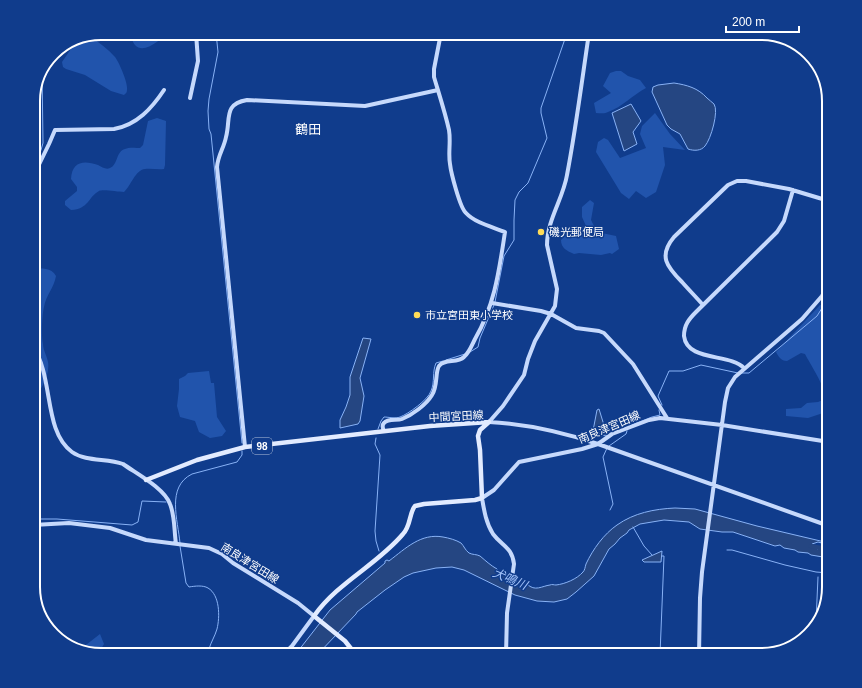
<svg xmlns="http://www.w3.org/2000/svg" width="862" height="688" font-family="Helvetica,'Noto Sans JP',sans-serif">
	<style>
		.green { fill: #2154ac }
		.water { fill: #254682; stroke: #88b2f6 }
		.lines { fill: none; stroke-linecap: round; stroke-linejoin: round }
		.stream { stroke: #88b2f6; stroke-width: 1 }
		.river { stroke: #254682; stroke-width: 4.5 }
		.secondary { stroke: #c6d9fc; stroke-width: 4 }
		.primary { stroke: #e2ebff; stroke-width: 4.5 }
		.poi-dot { fill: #ffdc58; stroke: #103c8c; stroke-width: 1.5 }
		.labels { text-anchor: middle; stroke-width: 3; stroke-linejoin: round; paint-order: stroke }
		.shield { fill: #103c8c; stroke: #b7c4dc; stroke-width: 1 }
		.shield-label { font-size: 10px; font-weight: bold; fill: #fff }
		.poi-label { font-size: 11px; fill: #fff; stroke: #103c8c; text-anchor: start }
		.street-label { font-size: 11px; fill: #fff; stroke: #103c8c }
		.water-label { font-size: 12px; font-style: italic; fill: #a3c3fa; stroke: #103c8c }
		.quarter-label { font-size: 13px; fill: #fff; stroke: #103c8c }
		.rim { fill: none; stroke: #fff; stroke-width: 2 }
	</style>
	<rect width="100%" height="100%" fill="#103c8c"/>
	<path class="green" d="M133,33H168C161,39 144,55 135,45C133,43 132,39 131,37Z
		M90,37C99,42 108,49 115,57C119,62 128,83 127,89C127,93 126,93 124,95L111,91L85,75L66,69L63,67L62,62L75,43Z
		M616,71H621L628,76L640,80L646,88C633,95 622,107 608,112C605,114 600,113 596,113L594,103L611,93L603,86L610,73Z
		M655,113L670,134L685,150L663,147L665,165L656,192L646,198L636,191L629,199L621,193L596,152L598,142L604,138L608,140L620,158L646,148L640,134L642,126Z
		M157,118L166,121L165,165L164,169C158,170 151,168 145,169C135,170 131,186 124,192C118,192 103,189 99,191C88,197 89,209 71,210L65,205V201L77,191V187L71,179C72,161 84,160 98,165C102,167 106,170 110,168C118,165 116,151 125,149C129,147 136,148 140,148L143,145L148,121Z
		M590,200L594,203L591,220L597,232L616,236L619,249L612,254L610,253L601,255L579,253L574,254C567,251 561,248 561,240C569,232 574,227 586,226L582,217V207Z
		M33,268C42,269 51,267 56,276C54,288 46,295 44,307C42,315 41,336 43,344C43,350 47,356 48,362C50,374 42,390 33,398Z
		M820,305L825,306L829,311V415L823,413L808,418L786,416V409L801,408L807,403L818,402L825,399C826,387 810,364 805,354L801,353L787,361C781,361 778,356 776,352Z
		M209,371L211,383H214L217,417L226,431L222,436L210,438L199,432L195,421L180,417L177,406L179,389V379L185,376L188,373Z
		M100,634L104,644L98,654L82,648Z"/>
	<path class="water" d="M674,83C687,85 698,88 707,98C709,100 712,102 714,104C719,111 711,139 705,146C701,151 694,151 688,149L680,134L671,129L667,125L652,92L653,87L658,85Z
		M631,104L641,121L633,132L637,144L624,151L612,113Z
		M363,338L371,339L360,378L364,396L360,421L358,424L340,428V420L346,407L350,395V377Z
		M599,409L607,435L600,436L599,433H597V436H592L597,410Z
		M675,508L695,509L757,526L829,543V545L818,542L812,544L817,549L824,550L829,552V558L811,555L808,553L798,552L795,550L784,548L780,545L775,546L733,532H722L700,529L689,522L664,520L640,524L629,530L627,533L620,538L615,544L609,549L594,576L576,592L567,599L554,602L537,601L515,595L464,570L452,567L436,568L413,573L404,577L385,590L357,612L356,614L317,655H295L330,610L385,563V561L387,560L389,561C406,548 421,533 443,537C449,538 456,540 461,543C464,546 465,550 469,553C473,555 476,554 480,556C486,561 490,565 497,569V571L513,576L523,585L527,584C535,592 542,586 550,585C552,584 554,585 556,585C565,584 577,579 583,572C585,570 585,567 586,564C593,549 604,534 617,525C634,513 654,509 675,508Z
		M662,551L661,562H644L642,560Z"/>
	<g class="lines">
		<path class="stream" d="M216,33L218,52L209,99L208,111L209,129L211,134L242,443
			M33,167L41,150L43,143L42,68
			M495,302L504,256L514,240V220L515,200L519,192L528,183L547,138L541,113V108L567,33
			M470,352L478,347L480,338L494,305
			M446,360L465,354
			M741,373H749L817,316L829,297
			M662,405L658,396L669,371H683L701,365L738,373
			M629,426L652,417L660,415L659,410
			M378,429L381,421L384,417C389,417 395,419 400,417C408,414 428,400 431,391C435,382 432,372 436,363L443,361
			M376,438L375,444L380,455L375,531L376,541L379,551
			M609,446L626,434L627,431
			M607,448L603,457L613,504L610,510
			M33,519H57L132,525L138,522L142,501L166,502
			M633,527L644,546L652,555
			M180,543C178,520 166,487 192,474L237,462L242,455V451
			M180,546L186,583L189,587C195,586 203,585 208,588C220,595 220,617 217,629C215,636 211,642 209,649L212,655
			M727,550H732L785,565L816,572L829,573
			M816,622L818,577
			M660,655L664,556H662"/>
		<path class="river" d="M811,546L829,550"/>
		<path class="secondary" d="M190,98L198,61L196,33
			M33,177L49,144L55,130L114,129C137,125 152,108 164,90
			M492,303L541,311L551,314L576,328L599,331L604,333L633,364L667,418
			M703,305C696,297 689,290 682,282C667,267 658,256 674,237L728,185L737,181H746L789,189L829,201
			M33,347C54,377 43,431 72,452C86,462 107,458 123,464C137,474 164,488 170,504C175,516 174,531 176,544
			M744,368C730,353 687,362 684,336C684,325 689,319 696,312L777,232L784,221L793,190
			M489,422L503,406L524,375L528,359L535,341L555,306L557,289L547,245C547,220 563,199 567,175C576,128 582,80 589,33
			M489,422C527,424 562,432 598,444L829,526
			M384,431C383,429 382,425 384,423C388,418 397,421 402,419C412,415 426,405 432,395C438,386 435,372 439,366C445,358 457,364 464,357C469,353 472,345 475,339C495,304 499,271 505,232C493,227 475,223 466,213C460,208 451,173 450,164C448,153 451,142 449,130C445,112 439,94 434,77V69L441,33
			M245,447L217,167C218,155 224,148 226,137C231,119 223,104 247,100L365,106L438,90
			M33,525L69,523L110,528L146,540L209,548L222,554L233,563L298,603L314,616L292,646L283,655
			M506,655L507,613L514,564C512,547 502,546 493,534C486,523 484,510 482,498L494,490L519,462L582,449L598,444L612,434L649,420L660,418L722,425L829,442
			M699,655L700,598L702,572L725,402L728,388L735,377L802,319L822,296L829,284"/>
		<path class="primary" d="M146,480L197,460L245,447L430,426L489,422
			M356,655L345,641L314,616C338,582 377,565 403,534C411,526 409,513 415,506L424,504L475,500L482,498L480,450L478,436L480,430L489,422"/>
	</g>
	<g class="poi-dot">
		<circle cx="541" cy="232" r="4"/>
		<circle cx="417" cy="315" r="4"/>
	</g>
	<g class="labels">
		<rect class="shield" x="252" y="438" width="20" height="16" rx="3"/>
		<g class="shield-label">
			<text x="262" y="450">98</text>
		</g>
		<g class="poi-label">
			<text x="549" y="236">磯光郵便局</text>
			<text x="425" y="319">市立宮田東小学校</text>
		</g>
		<g class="street-label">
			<text transform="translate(456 416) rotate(-3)" y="4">中間宮田線</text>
			<text transform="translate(609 427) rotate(-23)" y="4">南良津宮田線</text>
			<text transform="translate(250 563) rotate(32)" y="4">南良津宮田線</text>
		</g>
		<g class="water-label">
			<text transform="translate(510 579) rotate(23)" y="4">犬鳴川</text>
		</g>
		<g class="quarter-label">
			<text x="308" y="134">鶴田</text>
		</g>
	</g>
	<path d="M0 0H862V688H0ZM101 40H761A61 61 0 0 1 822 101V587A61 61 0 0 1 761 648H101A61 61 0 0 1 40 587V101A61 61 0 0 1 101 40Z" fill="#103c8c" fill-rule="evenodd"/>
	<path class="rim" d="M101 40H761A61 61 0 0 1 822 101V587A61 61 0 0 1 761 648H101A61 61 0 0 1 40 587V101A61 61 0 0 1 101 40Z"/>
	<path d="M726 26v6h73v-6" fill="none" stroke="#ffffff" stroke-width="2"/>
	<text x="732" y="26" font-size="12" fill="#ffffff" stroke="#103c8c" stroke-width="3" paint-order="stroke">200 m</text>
</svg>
